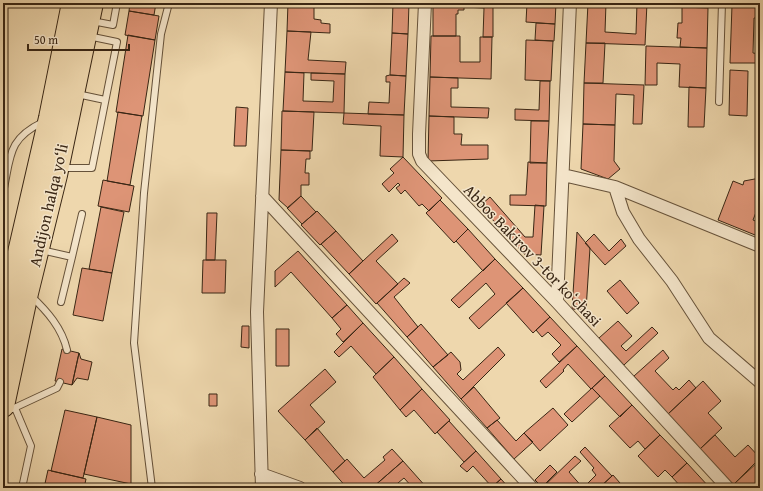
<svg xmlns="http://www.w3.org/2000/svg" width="763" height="491" font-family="'Gentium Book Plus',serif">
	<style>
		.building { fill: #dd9476; stroke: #392614 }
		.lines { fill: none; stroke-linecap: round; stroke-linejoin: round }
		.lane-casing { stroke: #66523a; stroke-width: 8 }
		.street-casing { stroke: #66523a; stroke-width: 14 }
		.highway-casing { stroke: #392614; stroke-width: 24 }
		.lane { stroke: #f4e5ca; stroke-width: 6 }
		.street { stroke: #f4e5ca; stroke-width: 12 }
		.highway { stroke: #eed7ad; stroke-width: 22 }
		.labels { text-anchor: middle; stroke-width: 3; stroke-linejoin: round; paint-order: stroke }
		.street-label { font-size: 16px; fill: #392614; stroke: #f4e5ca }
	</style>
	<rect width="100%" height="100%" fill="#eed7ad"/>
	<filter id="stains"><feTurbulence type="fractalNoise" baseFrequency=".005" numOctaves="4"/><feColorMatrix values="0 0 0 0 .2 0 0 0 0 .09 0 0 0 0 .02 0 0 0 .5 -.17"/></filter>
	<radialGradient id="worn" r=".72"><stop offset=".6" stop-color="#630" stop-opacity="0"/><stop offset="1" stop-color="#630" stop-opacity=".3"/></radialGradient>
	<path class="building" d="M130,3H156L154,15L129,11Z
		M288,3H314V19L321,20V23L330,24V33L287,31Z
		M393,3H409L408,34L392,33Z
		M433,3H493V37H483L484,8L464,7V10H458V14H456V36H433Z
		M527,3H556L555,24L526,22Z
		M588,3H606L605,32L636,34L637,3H647L645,45L586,43Z
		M732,5L760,6V18H754L753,53L760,54V63H730Z
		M682,7L708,8L707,48L680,47L681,38H677L678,23H682Z
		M129,11L159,16L155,40L125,35Z
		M536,23L555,24L554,41L535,40Z
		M287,31L311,32L308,60L346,62L345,74L285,72Z
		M392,33L408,34L406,76L390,75Z
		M128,35L155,40L143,116L116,112Z
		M431,36H460V62H480V37H492L491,79L430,77Z
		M526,40L553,41L551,81L525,80Z
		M586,43H605L603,83H584Z
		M646,46L707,48L706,88L679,87L680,64L657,63V85H645Z
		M730,70L748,71L747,116L729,115Z
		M285,72L304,73L303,101L333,102L334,81L311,80V73L345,74L344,113L283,111Z
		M390,75L406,76L404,115L368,114L369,102L389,103L390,82H386V76Z
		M430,77L458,78V88H451V107L489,108L488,118L429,116Z
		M540,81H550L549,121L515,120V109L539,110Z
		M584,83L644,85L642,124H633L634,95L616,94L615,125L583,124Z
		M689,87L706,88L704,127H688Z
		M236,107L248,108L246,146H234Z
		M282,111L314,112L312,151L281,150Z
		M118,112L142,116L130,185L107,181Z
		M344,113L404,115L403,157L380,156L381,126L343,124Z
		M429,116L454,117V134H462L461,145H488V159L428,161Z
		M531,121H549L547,163H530Z
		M583,124L615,125L614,161L620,169L608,179L581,169Z
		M281,150L310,151V159H306L305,173H309V185H301V196L288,208L279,200Z
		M403,157L442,198L429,211L422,204L419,206L405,190L401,194L396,188L400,185L398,183L389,192L382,184L394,173L390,169Z
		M528,162L547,163L546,206L510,205V195H526Z
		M760,178V202L753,220L760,223V237L718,220L733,181L743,185L744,181Z
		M103,180L134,186L129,212L98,206Z
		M301,196L316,212L302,224L287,208Z
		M490,197L525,237H533L535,205L544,206L541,255L524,254L480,206Z
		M440,200L468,229L454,243L426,213Z
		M101,207L124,212L112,273L89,269Z
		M317,211L336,231L320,245L301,225Z
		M207,213H217L215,260H206Z
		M468,229L495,259L483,271L456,241Z
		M336,231L363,261L349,274L321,244Z
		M577,232L590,248L586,310L572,309Z
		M392,234L398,241L376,261L398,284L376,304L349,274Z
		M594,234L609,251L621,239L626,246L605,265L585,243Z
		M298,251L347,305L332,318L291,272L275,287V271Z
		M495,259L523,288L479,329L469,318L495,294L486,283L459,308L451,300Z
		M203,260H226L225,293H202Z
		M82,268L112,273L103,321L73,315Z
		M404,278L410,283L394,297L418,327L407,337L377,303Z
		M620,280L639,303L627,314L607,291Z
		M523,288L550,317L533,333L506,303Z
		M347,305L363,323L343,342L336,334L341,329L332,318Z
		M550,317L577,346L559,362L552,354L561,345L548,332L542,337L536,330Z
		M618,321L632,336L621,346L626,351L652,327L658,333L624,365L599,338Z
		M363,323L394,357L376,374L351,346L339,357L334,352Z
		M421,324L448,355L433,367L407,337Z
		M242,326H249V348L241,347Z
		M276,329H289V366H276Z
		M577,346L605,376L591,389L568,364L563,370L564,371L546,388L540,381Z
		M498,347L505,355L461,399L433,367L451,352L460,362L461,370L457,374L463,380Z
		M62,349L79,353L72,385L55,381Z
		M663,350L669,358L655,371L673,390L676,387L679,390L689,380L696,388L668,414L634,376Z
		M79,353L81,359L92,362L88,380L77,378L72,385Z
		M394,357L422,389L400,410L373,377Z
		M325,369L336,382L310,405L325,422L305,440L278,411Z
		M605,376L632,405L620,417L592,388Z
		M703,381L721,401L708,413L722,428L700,449L668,414Z
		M474,387L500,418L487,428L461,399Z
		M592,388L600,396L572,422L564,414Z
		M422,389L450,420L435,434L414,410L406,417L400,410Z
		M209,394H217V406H209Z
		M632,405L660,435L645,449L638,441L630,448L609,426Z
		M553,408L568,425L540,451L524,433Z
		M65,410L97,417L83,478L51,471Z
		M97,417L131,425V484L84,474Z
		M497,420L516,441L524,433L533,442L514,459L487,428Z
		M449,421L476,451L464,462L437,432Z
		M317,428L345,461L333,472L305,440Z
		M660,435L687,463L672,477L665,470L658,477L638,456Z
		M715,435L735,457L748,445L760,458L733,485L700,449Z
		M585,447L612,476L599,488H542L575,456L581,461L569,472L583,488L596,475L592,470L594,468L580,452Z
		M392,449L403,461L372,488H347L333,472L347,459L364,478L385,460L383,457Z
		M476,451L501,479L492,487L473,466L467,472L460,466Z
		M760,460V474L756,477L760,481V488H736L733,485Z
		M403,461L427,488H413L404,478L392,488H372Z
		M687,463L710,488H682L672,477Z
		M550,465L557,472L542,487L535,480Z
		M48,470L86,479L84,488H44Z
		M613,475L620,483L615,488H599Z
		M501,479L509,488H491L492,487Z"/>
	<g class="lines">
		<g class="lane-casing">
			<path id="lane" d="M92,21L113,25L117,3
				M77,94L105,100
				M719,102L722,3
				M61,168H92L117,42L88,36
				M3,193C11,157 7,139 43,122
				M41,250L72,257L82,214
				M31,296C47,311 62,328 67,350
				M61,302L72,257
				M15,408L31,446L22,488
				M12,409L57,388L60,382
				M152,488L134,343L144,193L161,34L169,3"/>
		</g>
		<g class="street-casing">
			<path id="street" d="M425,3L419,134V154L422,161L557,302L728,488
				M563,175L615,187L760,246
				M615,187L623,212L639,239L672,281L709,338L760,382
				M262,196L532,488
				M557,302L570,3
				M261,474L300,488
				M262,488L257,312L271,3"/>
		</g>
		<g class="highway-casing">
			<path id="highway" d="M3,322L50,118L73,3
				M3,406L27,293L56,175L92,3"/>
		</g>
		<use href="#lane" class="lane"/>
		<use href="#street" class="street"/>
		<use href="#highway" class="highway"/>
	</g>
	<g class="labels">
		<g class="street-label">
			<text transform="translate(48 205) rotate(-77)" y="6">Andijon halqa yo‘li</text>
			<text transform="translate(533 255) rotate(46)" y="6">Abbos Bakirov 3-tor koʻchasi</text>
		</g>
	</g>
	<rect width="763" height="491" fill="none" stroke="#eed7ad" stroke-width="16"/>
	<rect x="4" y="4" width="755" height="483" fill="none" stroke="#392614" stroke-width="2"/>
	<rect x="8" y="8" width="747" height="475" fill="none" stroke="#392614"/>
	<path d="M28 44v6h101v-6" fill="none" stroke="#392614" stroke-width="2"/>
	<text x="34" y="44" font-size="12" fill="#392614" stroke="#f4e5ca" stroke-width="3" paint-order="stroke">50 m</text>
	<rect width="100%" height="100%" filter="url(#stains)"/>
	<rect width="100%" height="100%" fill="url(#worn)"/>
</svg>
